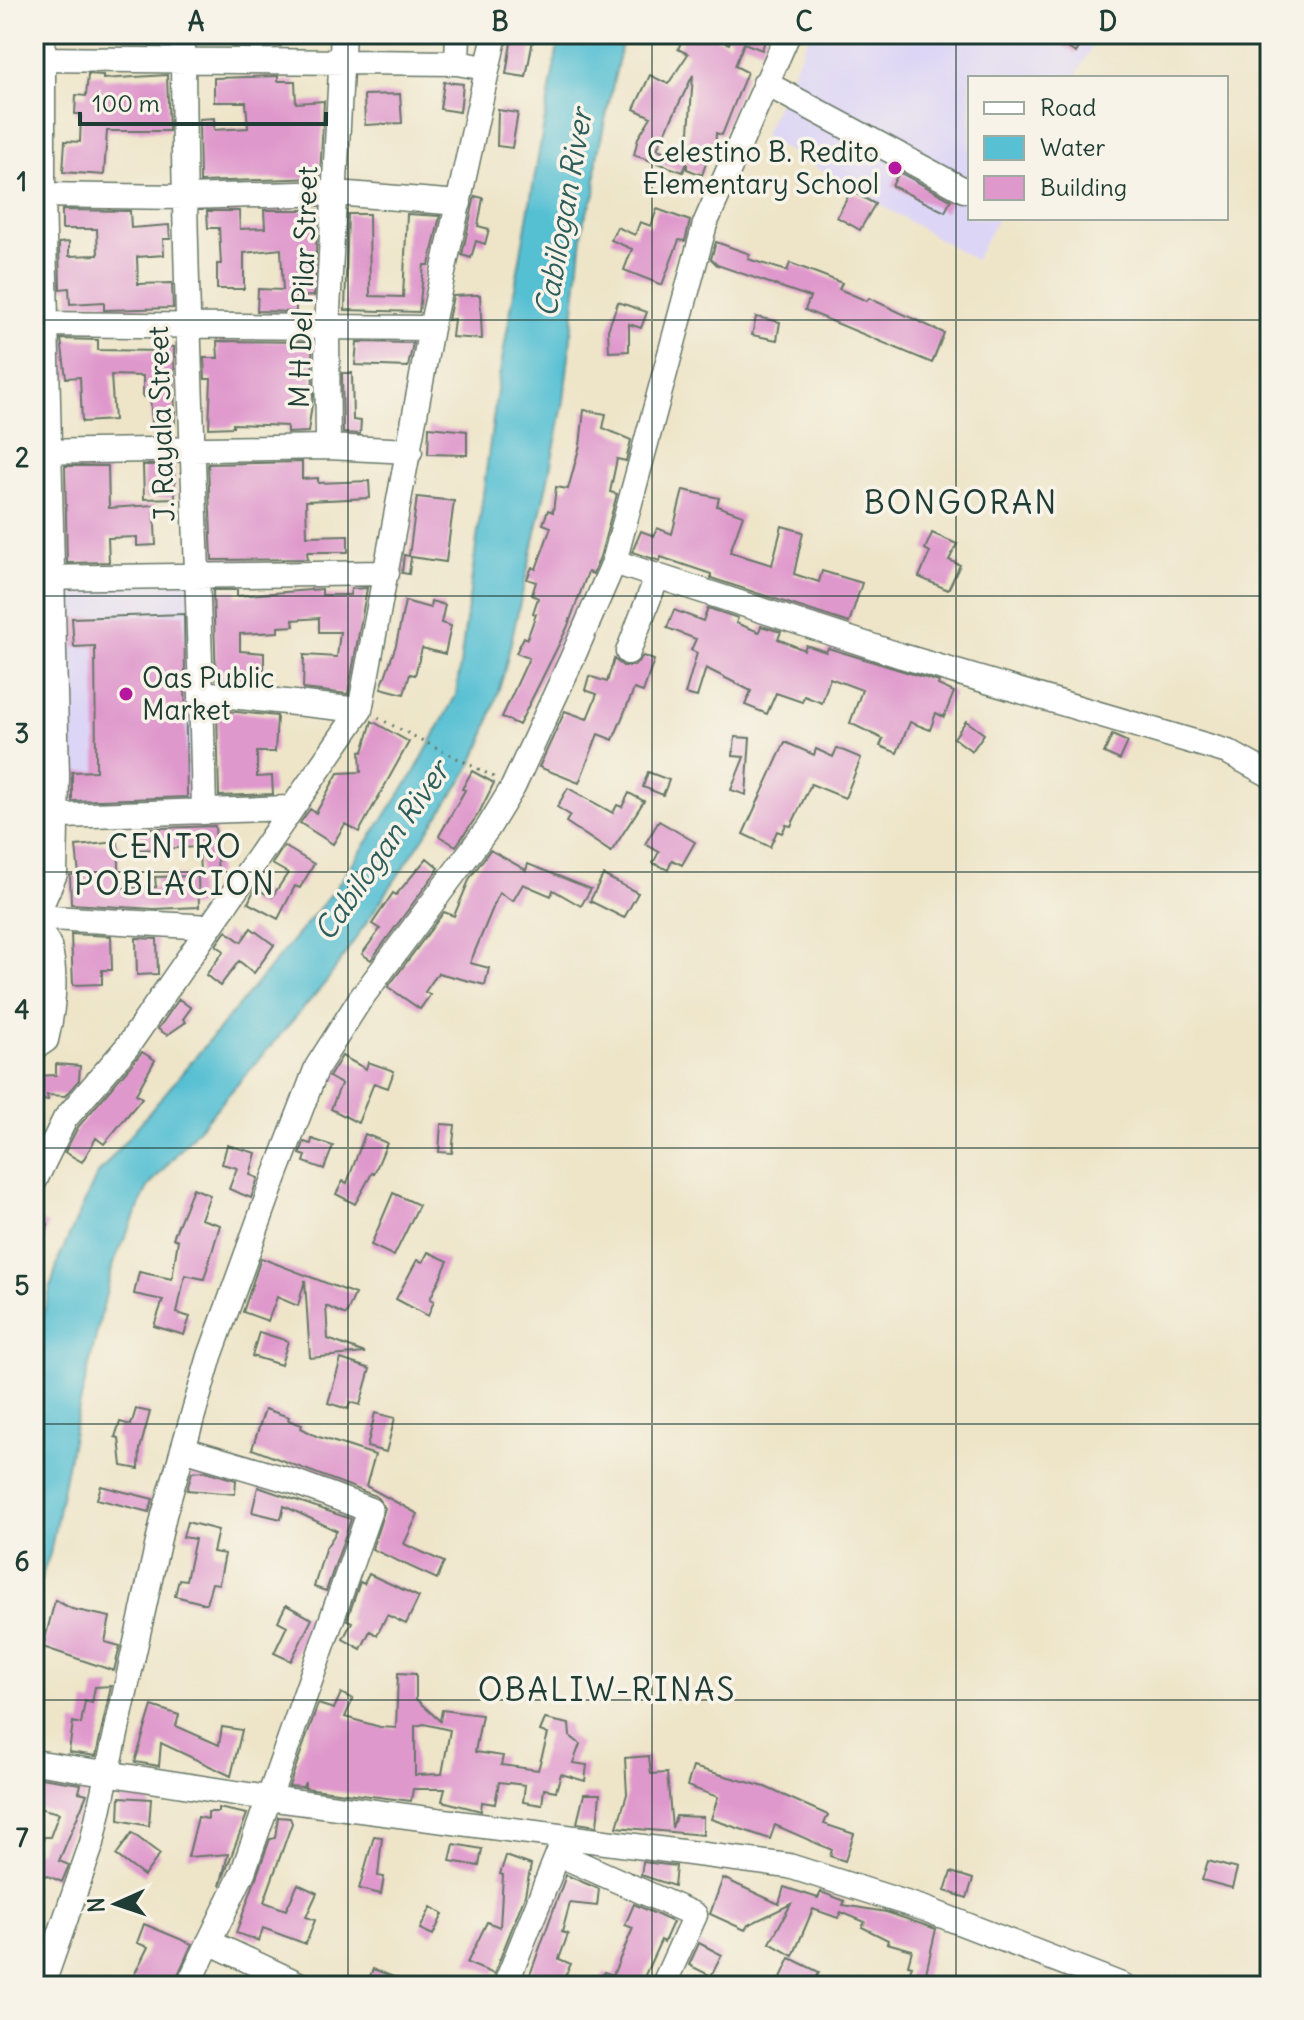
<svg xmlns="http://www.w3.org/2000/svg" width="1304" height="2020" font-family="Delius,sans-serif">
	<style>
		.built { fill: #ddd5f6 }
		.water { fill: #57c0d3; stroke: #3b7e84; stroke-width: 2 }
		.building { fill: #df98cc; fill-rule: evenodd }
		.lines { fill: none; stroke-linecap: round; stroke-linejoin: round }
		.minor-casing { stroke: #677868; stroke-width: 27 }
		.major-casing { stroke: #677868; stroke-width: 33 }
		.path { stroke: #677868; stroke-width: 3; stroke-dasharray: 2 6; stroke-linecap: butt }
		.minor { stroke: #fff; stroke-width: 24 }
		.major { stroke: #fff; stroke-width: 30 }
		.grid { fill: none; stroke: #1f3d34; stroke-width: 2; stroke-opacity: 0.55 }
		.poi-dot { fill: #b5179e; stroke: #f7f3e8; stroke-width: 3 }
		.labels { text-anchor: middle; stroke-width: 7; stroke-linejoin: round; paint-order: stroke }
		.poi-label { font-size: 28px; fill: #1f3d34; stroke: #f7f3e8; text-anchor: end }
		.street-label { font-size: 28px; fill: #1f3d34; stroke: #f7f3e8 }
		.water-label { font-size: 30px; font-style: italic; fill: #2d5e5c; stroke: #f7f3e8 }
		.quarter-label { font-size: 32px; letter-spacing: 2px; fill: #1f3d34; stroke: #f7f3e8 }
		.neatline { fill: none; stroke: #1f3d34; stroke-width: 3 }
		.grid-label { font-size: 26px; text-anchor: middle; font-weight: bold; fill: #1f3d34 }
	</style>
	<rect width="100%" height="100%" fill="#f7f3e8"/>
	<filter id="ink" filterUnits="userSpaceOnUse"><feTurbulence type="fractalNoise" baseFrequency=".0125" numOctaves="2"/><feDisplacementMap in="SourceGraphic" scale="16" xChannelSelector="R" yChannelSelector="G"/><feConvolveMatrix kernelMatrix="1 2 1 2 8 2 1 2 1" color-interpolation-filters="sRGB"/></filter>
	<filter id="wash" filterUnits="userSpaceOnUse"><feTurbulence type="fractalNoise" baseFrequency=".006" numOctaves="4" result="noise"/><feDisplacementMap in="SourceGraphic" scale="32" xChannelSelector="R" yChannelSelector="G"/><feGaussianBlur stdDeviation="1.8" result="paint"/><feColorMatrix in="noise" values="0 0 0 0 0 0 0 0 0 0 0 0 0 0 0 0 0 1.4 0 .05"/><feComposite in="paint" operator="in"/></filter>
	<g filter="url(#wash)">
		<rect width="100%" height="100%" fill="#eee5c9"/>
		<path class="built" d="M810,34H1099L1075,78H970V218H998L975,260L763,136Z
			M189,583L196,802L62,805L55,587Z"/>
		<path class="water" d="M560,34H624L597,157L595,194L584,219L564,400L547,484L504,673L482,743L467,773L327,981L148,1187L113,1264L75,1425L50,1554L34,1597V1346L59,1258L97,1175L333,892L413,775L456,695L498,383Z"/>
		<g id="blocks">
			<path class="building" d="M231,34H258V40L280,39L281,46H231Z
				M685,34H708L729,44L731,39L723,34H767L762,50L744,43L735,66L747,72L722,135L716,133L715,156L709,155L702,175L687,169V163L683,172L634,155L638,138L651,117L634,109L650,75L668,84L688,54L678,49ZM693,75L687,160L657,149Z
				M1065,34H1087L1076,53L1059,43Z
				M512,37L533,40L526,77L506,74Z
				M88,74L103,75V79L167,75L169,131H107L104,175L63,172L65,141L80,142L81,114H75L76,95L86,96Z
				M278,76V81H295L296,103L324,101L320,178L200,182L199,119L214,118V130L248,128L246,102H214V78Z
				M444,82L463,84L460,112L440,109Z
				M400,94L402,123L365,125L364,95Z
				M498,110L518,113L512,148L497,146Z
				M899,172L951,200L945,212L892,186Z
				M851,191L875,204L860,230L837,217Z
				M475,196L483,198L478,226L489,229L485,244L476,241L471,258L462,255Z
				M657,209L690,221L685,241L679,240L662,285L624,270L632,249L611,240L617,227L635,235L640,222L651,226Z
				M62,210L130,211L131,228L169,225L170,239H163L164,255L137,257L138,284L172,283L173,308L104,310V302L70,304L69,288L60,289L59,243L69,242V256L98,255L97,229H62Z
				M264,210H318L314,296L296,297V312L257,311L258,289L283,290L281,249L244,253V289H217V264H221L219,228H208L207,211H239L240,229L265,228Z
				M348,214H369L370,296L403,297L407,214L440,216L429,265H424L419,312L345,310Z
				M716,242L750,254L748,259L787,271L790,263L819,274L842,283L839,289L867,301L869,298L944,333L932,363L805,310L810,297L717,265L711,259Z
				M474,295H480L482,339L452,337L454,319L448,320L453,296Z
				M618,302L647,312L641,328L629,324V351L609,352L608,330Z
				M756,317L780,322L777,340L752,335Z
				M61,339L98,340V350L160,351V346L174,347L175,425H171L172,431L153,433L150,397H143V376L111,375L114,420L82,422L80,377L66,378Z
				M217,341L312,342L313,397L308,432L287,433V426L264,425L233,424V427L209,428L211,379H205L204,358H218Z
				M357,342L413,343L408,367L355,365Z
				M342,373H352L353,420L361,421L360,434L343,433Z
				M584,410L606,414L603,428L631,440L626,461L617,459L610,492L617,494L600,557L593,574L588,572L567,628L519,725L502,717L529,658L516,653L524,637L527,639L536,614L533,613L538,598L532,595L536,582L527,579L532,567L536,569L551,527L543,524L548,510L553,512L556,487L568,489L580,445Z
				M429,427L467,431V455L428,454Z
				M302,462V479L318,478V483L369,481L370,498L306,501L307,536L348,535V552H307L308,559L212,560L208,464Z
				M143,465H174L175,498L144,499Z
				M65,466H108L109,508L154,505L156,545L137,546V537L108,538L109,562L67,563Z
				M683,490L719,498L717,506L743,515L730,552L772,565L782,526L803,532L794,574L819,582L822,571L862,583L849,623L711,578V574L661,557L660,561L632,552L641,531L654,536L657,528L672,534Z
				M417,497L454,501L446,562L411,557L409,574L402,573L404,555L409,556Z
				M932,533L957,544L949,560L960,565L948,590L919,577L930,552L925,549Z
				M367,588L348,694L303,689L304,655L337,657L340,632H319V618L293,620L294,626L278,627V632L240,634V651L264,653V685L216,679L213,590H237V596L322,589V595H350L351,589Z
				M405,601L430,608L431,601L445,605L441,623L451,626L445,654L422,648L415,675L410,674L404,694L381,688L396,645Z
				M708,608L738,618L736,623L759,632L761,626L781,632L778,639L804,650L806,645L826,652L828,648L939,682L938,685L954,692L944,717L936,713L930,730L910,722L897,753L880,746L883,739L850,723L862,690L830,678L822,703L804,696L802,702L776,693L767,714L745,705L751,691L706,668L697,697L685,694L697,653L691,650L696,639L667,628L674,610L703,621Z
				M184,614L187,797L72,801V772L96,771V761L95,646L74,647L72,618Z
				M643,656L654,660L643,692L634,689L613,740L598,734L579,783L539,767L565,711L587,719L597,694L585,690L589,676L607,682L614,659L623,666H634Z
				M217,710L277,716L275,752H257V777L272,776L273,794L219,796Z
				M372,721L409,742L359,832L345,824L333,844L300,823L310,809L316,813L338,773L361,772L360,751L363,752Z
				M966,721L984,734L972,751L954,738Z
				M1112,735L1128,742L1120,760L1104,753Z
				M735,737L750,738L746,795L731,790L744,757L733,756Z
				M785,742L814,755L816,749L833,757L837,748L861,758L845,798L811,784L791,826L786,825L782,833L777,831L770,847L743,834Z
				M472,771L494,783L479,813L456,846L439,836L465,790L462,789Z
				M648,772L669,780L663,795L643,787Z
				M568,788L613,813L617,805L622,807L629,793L644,801L611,852L566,822L570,815L557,807Z
				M659,821L695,842L682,865L672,860L668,870L653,863L659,852L645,844Z
				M215,826L218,874L200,875L199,847L135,850L134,829Z
				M118,842L120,888L156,887L155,877L198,876L199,907L154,909L71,904L70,875H79L76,846Z
				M284,846L314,864L300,888L295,886L278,919L248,903L255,888L272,897L288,873L272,864Z
				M490,850L526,870L528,864L591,889L581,906L553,890L551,896L523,884L513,901L499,893L470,963L489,968L485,985L438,973L425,992L430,995L420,1009L388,987L444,912L454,916L470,878Z
				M427,858L439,868L371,960L362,954L380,929L372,924L393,893L396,895Z
				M603,875L638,893L624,918L590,901Z
				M251,928L274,945L254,973L239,961L220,986L206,975L224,951L216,945L226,931L241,942Z
				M71,934L111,936L112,970H102V984L73,985Z
				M136,938L157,939L158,974L137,975Z
				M179,999L191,1008L183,1019L186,1022L167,1035L158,1029Z
				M142,1052L155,1060L136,1094L142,1098L104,1144L96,1138L82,1162L65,1152L78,1127Z
				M342,1056L366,1069L368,1062L394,1071L388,1088L374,1083L358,1123L331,1109L341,1084L329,1077Z
				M56,1064L80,1066L79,1080L65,1096L47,1095L48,1100L34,1101V1076L56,1075Z
				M441,1124L455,1125L452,1153L439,1152Z
				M365,1134L387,1143L374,1174L372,1173L355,1204L336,1194L343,1181L347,1183Z
				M312,1139L333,1146L324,1169L304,1162L306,1156L300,1154L304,1142L311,1144Z
				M227,1145L256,1153L250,1175L258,1178L251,1198L229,1189L237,1168L222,1164Z
				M193,1188L210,1195L201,1219L220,1225L204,1279L185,1275L177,1313L190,1317L184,1335L154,1326L163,1300L134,1294L139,1272L172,1279L178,1240L173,1238Z
				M393,1193L419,1205L394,1256L371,1245Z
				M34,1220L48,1224L38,1261L34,1260Z
				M428,1252L448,1261L430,1299L434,1301L428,1316L396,1299L417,1260L423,1262Z
				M261,1258L355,1294L346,1315L326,1306L328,1339L365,1353L310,1358L305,1280L298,1306L277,1297L268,1321L243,1312Z
				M259,1332L288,1341L281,1365L252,1356Z
				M341,1359L370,1369L360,1405L350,1402L348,1409L328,1403Z
				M136,1409L150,1412L140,1449L139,1469L122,1466L119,1438L115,1437L120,1422L131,1425Z
				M265,1409L289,1417L288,1420L302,1425L301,1428L316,1436L375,1455L366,1486L418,1514L404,1544L444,1562L437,1579L372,1549L385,1508L376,1496L252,1449Z
				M375,1413L395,1418L386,1452L367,1447Z
				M205,1471L236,1480L235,1494L187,1490L192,1472Z
				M101,1486L153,1499L149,1512L97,1499Z
				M258,1487L351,1519L326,1591L314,1587L325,1549L337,1531L284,1506L281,1519L252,1512Z
				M187,1522L218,1530L213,1552L225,1554L219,1584L212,1583L206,1604L175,1596L179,1579L186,1580L195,1539L183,1537Z
				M369,1574L419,1597L406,1624L387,1615L377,1635L370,1631L361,1649L343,1639L352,1622L347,1620L360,1582L364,1584Z
				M55,1600L72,1609L110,1617L105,1642L120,1646L114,1671L43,1647Z
				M286,1605L312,1619L291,1661L274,1653L287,1626L278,1621Z
				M398,1673L416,1674V1699L440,1721L442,1710L482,1715L475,1752L503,1756L501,1765L538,1770L548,1734L540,1731L545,1719L569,1724L570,1736L580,1744L573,1763L587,1765L585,1781L561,1774L556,1791L544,1789L542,1805L523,1802L525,1785L499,1782L495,1804L482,1802L481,1811L442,1801L445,1789H413L411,1801L305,1788V1782L303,1787L289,1786L318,1704L334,1709L341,1693L353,1699L345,1717L380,1727L396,1728ZM424,1724L450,1730L442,1774L415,1775V1726Z
				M111,1686L96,1756L69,1752L73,1722L81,1724L85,1701L92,1703L95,1687Z
				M152,1706L179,1715L176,1726L219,1745L222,1727L242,1730L231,1776L161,1743L159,1766L135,1762Z
				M649,1756L651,1774L667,1773L672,1828L676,1816L703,1817V1835L617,1827L627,1794L625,1758Z
				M693,1767L765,1787L828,1815L824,1824L854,1834L845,1861L830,1856L832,1850L775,1825L770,1839L711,1819L718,1797L687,1786Z
				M34,1777L81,1784L79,1792L87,1794L59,1861L69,1865L62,1882L34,1870V1850L39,1852L44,1837H50L59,1813L34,1807Z
				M584,1794H600L597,1826L577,1823Z
				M120,1797L151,1799L149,1826L119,1820Z
				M218,1808L247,1814L220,1886L228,1854L188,1857L198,1817L208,1819V1812H218Z
				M278,1817L290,1818L292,1823L264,1902L286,1910L298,1884L317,1893L306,1917L315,1920L306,1944L263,1928L259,1941L236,1933L270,1839L275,1838Z
				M132,1833L160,1854L144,1876L116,1855Z
				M374,1836L382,1837L378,1876L384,1877L381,1894L359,1889Z
				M454,1844L482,1849L479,1866L450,1861Z
				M506,1856L531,1865L525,1895L494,1974L467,1963L487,1922L500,1927L503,1875L500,1874Z
				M1208,1861L1237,1869L1232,1888L1202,1880Z
				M643,1862L676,1866L674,1886L641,1875Z
				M951,1872L973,1879L967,1898L945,1891Z
				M566,1875L599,1889L597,1906L570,1903L562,1932L568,1934L559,1959L571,1964L560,1986H526Z
				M723,1878L779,1904L784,1887L818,1898L821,1892L845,1901L843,1905L886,1912L936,1929L923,1986H904L912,1966L908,1965L912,1950L887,1943L888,1940L862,1927L865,1922L841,1912L838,1918L813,1909L793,1956L770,1943L791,1904L748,1925L745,1930L710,1914Z
				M634,1904L673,1922L664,1942L661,1940L640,1986H598L604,1972L613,1975L633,1928L625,1925Z
				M431,1907L443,1914L433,1935L420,1929Z
				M144,1924L192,1944L173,1986H145L132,1979L148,1947L137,1943Z
				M699,1943L722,1955L711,1976L689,1965Z
				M790,1958L819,1972L813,1986H777Z
				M373,1969L414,1985V1986H366Z"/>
		</g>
	</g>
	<g filter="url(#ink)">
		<use href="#blocks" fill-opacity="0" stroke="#677868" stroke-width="2"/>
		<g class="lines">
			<g class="minor-casing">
				<path id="minor" d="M183,34C183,294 199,552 204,812
					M34,59L457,63L486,68
					M457,63L458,34
					M765,83L964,190
					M34,195L184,197L336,193L459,203
					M34,324L431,328
					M328,447L327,328L343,34
					M34,452L328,447L410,451
					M614,562L902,656L1228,752L1270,775
					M34,578L387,573
					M628,652L657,577
					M202,693L360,710
					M34,817L291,808
					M34,917L210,927
					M34,926C39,932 47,939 49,946C57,974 53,1013 46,1040L34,1048
					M34,1182L65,1119L127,1047L360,710L431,328L495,34
					M183,1449L295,1482L370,1510L243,1872L188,1986
					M34,1762L268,1798L789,1866L925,1909L1124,1986
					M558,1854L695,1915L663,1986
					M209,1942L303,1986
					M42,1986L92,1843L164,1515L210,1356L274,1179L317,1067L359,1001L488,828L513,787L571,661L614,562L705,224L788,34
					M505,1986L564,1839"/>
			</g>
			<g class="major-casing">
				<path id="major" d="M34,914L52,873L54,776L40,195V34"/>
			</g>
			<path class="path" d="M378,718L496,778"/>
			<use href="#minor" class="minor"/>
			<use href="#major" class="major"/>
		</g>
	</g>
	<path class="grid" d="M348,34V1986M652,34V1986M956,34V1986M34,320H1270M34,596H1270M34,872H1270M34,1148H1270M34,1424H1270M34,1700H1270"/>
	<g class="poi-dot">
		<circle cx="895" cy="168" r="8"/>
		<circle cx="126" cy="694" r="8"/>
	</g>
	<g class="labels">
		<g class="poi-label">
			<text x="879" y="162">Celestino B. Redito<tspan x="879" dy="32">Elementary School</tspan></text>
			<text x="142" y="688" text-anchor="start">Oas Public<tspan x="142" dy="32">Market</tspan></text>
		</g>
		<g class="street-label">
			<text transform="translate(303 287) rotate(-88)" y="10">M H Del Pilar Street</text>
			<text transform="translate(161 424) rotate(-92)" y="10">J. Rayala Street</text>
		</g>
		<g class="water-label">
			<text transform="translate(564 213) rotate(-80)" y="10">Cabilogan River</text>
			<text transform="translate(382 851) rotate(-55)" y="10">Cabilogan River</text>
		</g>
		<g class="quarter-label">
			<text x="961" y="514">BONGORAN</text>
			<text x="175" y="858">CENTRO<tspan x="175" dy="37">POBLACION</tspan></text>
			<text x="607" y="1701">OBALIW-RINAS</text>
		</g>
	</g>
	<rect width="1304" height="2020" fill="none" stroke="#f7f3e8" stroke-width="88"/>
	<rect x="968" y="76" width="260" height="144" fill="#f7f3e8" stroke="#a1aaa0" stroke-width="2"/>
	<rect x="984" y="102" width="40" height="12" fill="#ffffff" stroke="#a1aaa0" stroke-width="2"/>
	<text x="1040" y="116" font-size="24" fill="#1f3d34">Road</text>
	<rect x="984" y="136" width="40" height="24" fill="#57c0d3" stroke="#a1aaa0" stroke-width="2"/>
	<text x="1040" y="156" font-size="24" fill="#1f3d34">Water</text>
	<rect x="984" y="176" width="40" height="24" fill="#df98cc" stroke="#a1aaa0" stroke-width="2"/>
	<text x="1040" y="196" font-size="24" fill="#1f3d34">Building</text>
	<g transform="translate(116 1904) rotate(267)" stroke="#f7f3e8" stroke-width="6" paint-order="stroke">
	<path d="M0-6L14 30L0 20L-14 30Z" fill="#1f3d34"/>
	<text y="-12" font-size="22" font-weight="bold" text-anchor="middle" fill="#1f3d34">N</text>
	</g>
	<path d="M80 112v12h246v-12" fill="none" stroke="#1f3d34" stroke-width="4"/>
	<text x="92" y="112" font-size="24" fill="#1f3d34" stroke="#f7f3e8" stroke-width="6" paint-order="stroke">100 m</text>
	<rect x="44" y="44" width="1216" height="1932" class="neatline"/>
	<g class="grid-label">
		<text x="196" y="31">A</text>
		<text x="500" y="31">B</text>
		<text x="804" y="31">C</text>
		<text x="1108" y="31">D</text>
		<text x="22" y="191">1</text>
		<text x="22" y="467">2</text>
		<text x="22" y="743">3</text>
		<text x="22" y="1019">4</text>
		<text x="22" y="1295">5</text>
		<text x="22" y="1571">6</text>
		<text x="22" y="1847">7</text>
	</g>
</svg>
